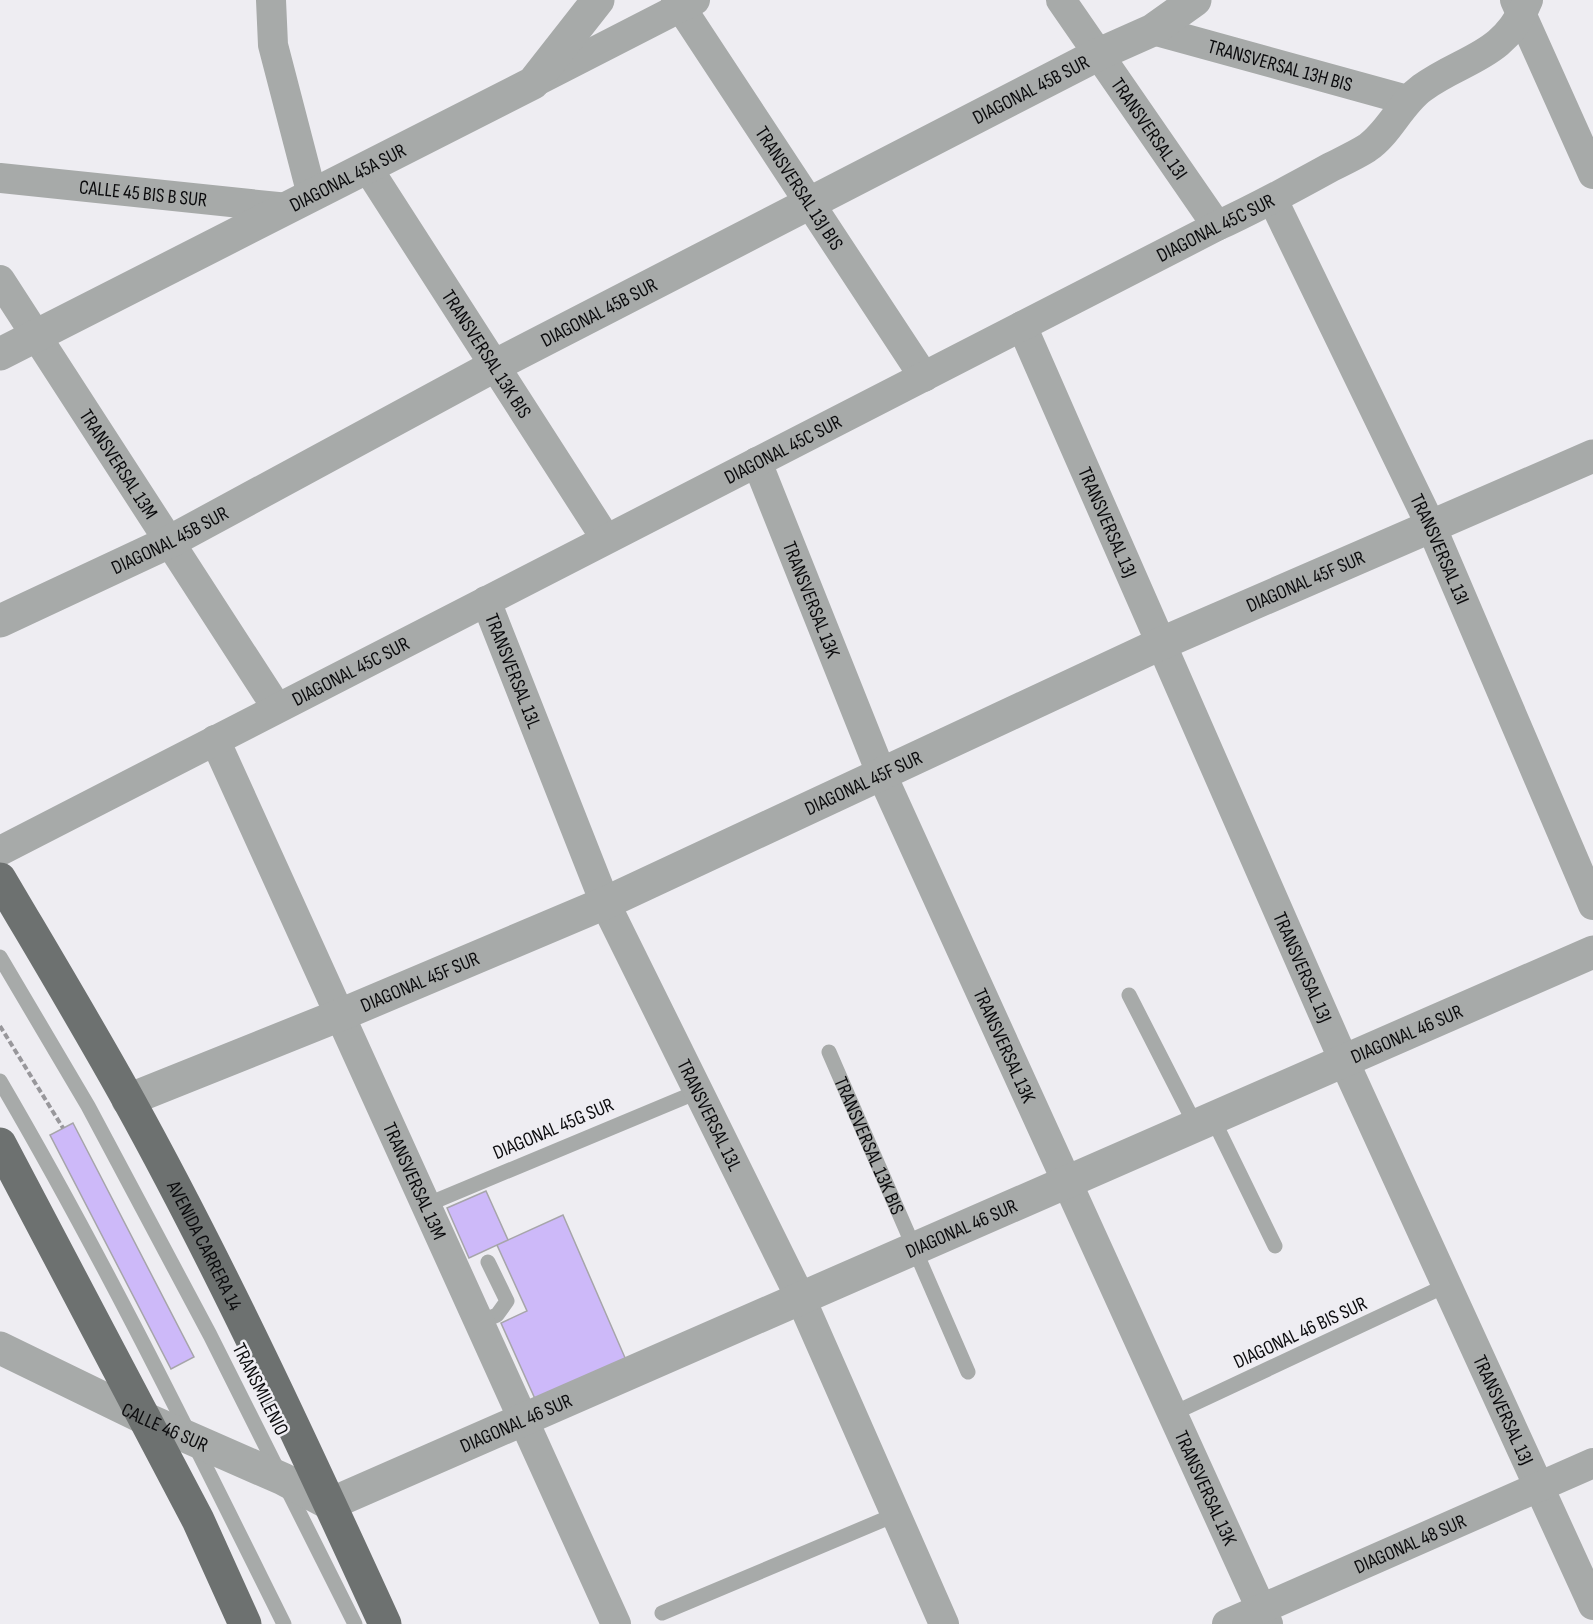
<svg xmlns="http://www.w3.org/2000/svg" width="1593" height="1624" font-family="'Sofia Sans Condensed',sans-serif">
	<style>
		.building { fill: #cdb9f9; stroke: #a6a5a9; stroke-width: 1.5 }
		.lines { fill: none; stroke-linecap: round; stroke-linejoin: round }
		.path { stroke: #98979b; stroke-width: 4; stroke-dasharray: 6 3; stroke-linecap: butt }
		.service { stroke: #a7aaa9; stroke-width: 15 }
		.minor { stroke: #a7aaa9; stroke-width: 30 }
		.tertiary { stroke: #a7aaa9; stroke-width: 33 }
		.primary { stroke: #6d7170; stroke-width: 33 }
		.labels { text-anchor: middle; stroke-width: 5; stroke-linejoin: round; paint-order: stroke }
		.street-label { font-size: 20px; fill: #0b0b0d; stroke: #eeedf2 }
	</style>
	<rect width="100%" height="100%" fill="#eeedf2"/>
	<path class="building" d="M73,1123L194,1357L171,1369L50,1135Z
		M486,1191L508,1240L469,1258L447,1208Z
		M563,1215L626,1360L536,1401L501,1323L527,1311L497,1245Z"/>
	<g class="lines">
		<path class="path" d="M0,1026L63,1128"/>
		<g class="service">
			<path d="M0,957L88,1106L210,1335L355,1624"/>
			<path d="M1129,995L1196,1126"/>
			<path id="s1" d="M829,1052L968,1372"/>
			<path d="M0,1081C103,1257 193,1441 284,1624"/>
			<path d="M1213,1119L1275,1246"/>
			<path d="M426,1205L697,1092"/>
			<path d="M480,1322L497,1315L507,1301L488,1262"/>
			<path d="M1172,1414L1445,1286"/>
			<path d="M662,1613L897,1514"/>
		</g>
		<g class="minor">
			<path d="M271,0L273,45L312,195"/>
			<path id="s2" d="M676,0L924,377"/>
			<path id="s3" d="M1061,0L1217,226"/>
			<path d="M1515,0L1593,174"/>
			<path id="s4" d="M1153,30L1407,100"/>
			<path d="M533,83L695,0"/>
			<path id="s5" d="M367,167L606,539"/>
			<path id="s6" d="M0,178L288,208"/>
			<path id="s7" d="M1273,200L1431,526L1593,905"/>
			<path id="s8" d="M0,280L277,708"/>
			<path id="s9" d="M1022,326L1344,1061L1593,1605"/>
			<path id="s10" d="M757,462L881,773L1268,1624"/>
			<path id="s11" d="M486,601L605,903L801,1299L944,1624"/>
			<path id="s12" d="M215,740L616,1624"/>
			<path id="s13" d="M0,851L1217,226C1256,208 1293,188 1331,167C1343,161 1356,155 1367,148C1390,132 1400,104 1422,88C1465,57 1504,58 1528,0"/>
			<path id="s14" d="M1227,1624L1593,1463"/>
		</g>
		<g class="tertiary">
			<path id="s15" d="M0,354L533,83L598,0"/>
			<path id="s16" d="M0,621L169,542L494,366L1099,54L1153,30L1195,0"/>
			<path id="s17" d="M128,1100L340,1015L605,903L1160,644L1593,456"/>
			<path id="s18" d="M0,1348L144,1418L283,1479L330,1504L1593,952"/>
		</g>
		<g class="primary">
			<path id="s19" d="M0,879C43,952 87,1025 128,1099C222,1269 304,1447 385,1624"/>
			<path d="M0,1144L198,1520L245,1624"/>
		</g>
	</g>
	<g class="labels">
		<g class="street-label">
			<text dy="7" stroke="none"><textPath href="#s4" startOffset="132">TRANSVERSAL 13H BIS</textPath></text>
			<text dy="7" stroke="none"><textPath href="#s16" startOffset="1160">DIAGONAL 45B SUR</textPath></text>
			<text dy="7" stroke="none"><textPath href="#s3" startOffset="156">TRANSVERSAL 13I</textPath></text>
			<text dy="7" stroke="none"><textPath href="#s15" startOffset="390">DIAGONAL 45A SUR</textPath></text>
			<text dy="7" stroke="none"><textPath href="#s2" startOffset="225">TRANSVERSAL 13J BIS</textPath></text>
			<text dy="7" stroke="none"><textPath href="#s6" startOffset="144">CALLE 45 BIS B SUR</textPath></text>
			<text dy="7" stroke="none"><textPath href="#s13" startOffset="1366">DIAGONAL 45C SUR</textPath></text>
			<text dy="7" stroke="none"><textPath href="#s16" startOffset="674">DIAGONAL 45B SUR</textPath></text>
			<text dy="7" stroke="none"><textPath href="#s5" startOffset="222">TRANSVERSAL 13K BIS</textPath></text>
			<text dy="7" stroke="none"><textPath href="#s13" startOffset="880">DIAGONAL 45C SUR</textPath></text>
			<text dy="7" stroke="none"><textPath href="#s8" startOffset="219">TRANSVERSAL 13M</textPath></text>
			<text dy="7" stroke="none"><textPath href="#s9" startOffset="214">TRANSVERSAL 13J</textPath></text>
			<text dy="7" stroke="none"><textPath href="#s16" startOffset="188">DIAGONAL 45B SUR</textPath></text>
			<text dy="7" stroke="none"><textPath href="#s7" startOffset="387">TRANSVERSAL 13I</textPath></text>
			<text dy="7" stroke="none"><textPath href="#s17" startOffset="1287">DIAGONAL 45F SUR</textPath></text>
			<text dy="7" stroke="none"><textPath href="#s10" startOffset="148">TRANSVERSAL 13K</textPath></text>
			<text dy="7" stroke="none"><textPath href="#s13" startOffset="394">DIAGONAL 45C SUR</textPath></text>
			<text dy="7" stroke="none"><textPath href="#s11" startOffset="75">TRANSVERSAL 13L</textPath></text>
			<text dy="7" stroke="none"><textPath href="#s17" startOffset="801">DIAGONAL 45F SUR</textPath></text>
			<text dy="7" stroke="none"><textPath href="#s9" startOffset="700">TRANSVERSAL 13J</textPath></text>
			<text dy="7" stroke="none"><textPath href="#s17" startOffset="315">DIAGONAL 45F SUR</textPath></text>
			<text dy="7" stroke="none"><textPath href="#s18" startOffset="1540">DIAGONAL 46 SUR</textPath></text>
			<text dy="7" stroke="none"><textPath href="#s10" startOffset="634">TRANSVERSAL 13K</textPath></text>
			<text dy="7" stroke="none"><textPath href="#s11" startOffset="561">TRANSVERSAL 13L</textPath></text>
			<text transform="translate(553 1128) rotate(-23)" y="7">DIAGONAL 45G SUR</text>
			<text dy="7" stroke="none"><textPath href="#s1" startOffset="102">TRANSVERSAL 13K BIS</textPath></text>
			<text dy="7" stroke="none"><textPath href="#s12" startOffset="484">TRANSVERSAL 13M</textPath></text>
			<text dy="7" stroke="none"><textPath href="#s18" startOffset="1054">DIAGONAL 46 SUR</textPath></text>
			<text dy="7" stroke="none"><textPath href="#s19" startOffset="420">AVENIDA CARRERA 14</textPath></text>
			<text transform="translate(1300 1332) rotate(-25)" y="7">DIAGONAL 46 BIS SUR</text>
			<text transform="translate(261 1389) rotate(63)" y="7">TRANSMILENIO</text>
			<text dy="7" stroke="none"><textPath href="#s9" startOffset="1186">TRANSVERSAL 13J</textPath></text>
			<text dy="7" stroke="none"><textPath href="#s18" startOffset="568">DIAGONAL 46 SUR</textPath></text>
			<text dy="7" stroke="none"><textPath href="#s18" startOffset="183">CALLE 46 SUR</textPath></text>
			<text dy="7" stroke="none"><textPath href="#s10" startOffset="1120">TRANSVERSAL 13K</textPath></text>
			<text dy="7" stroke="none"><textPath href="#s14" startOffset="200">DIAGONAL 48 SUR</textPath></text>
		</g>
	</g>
</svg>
